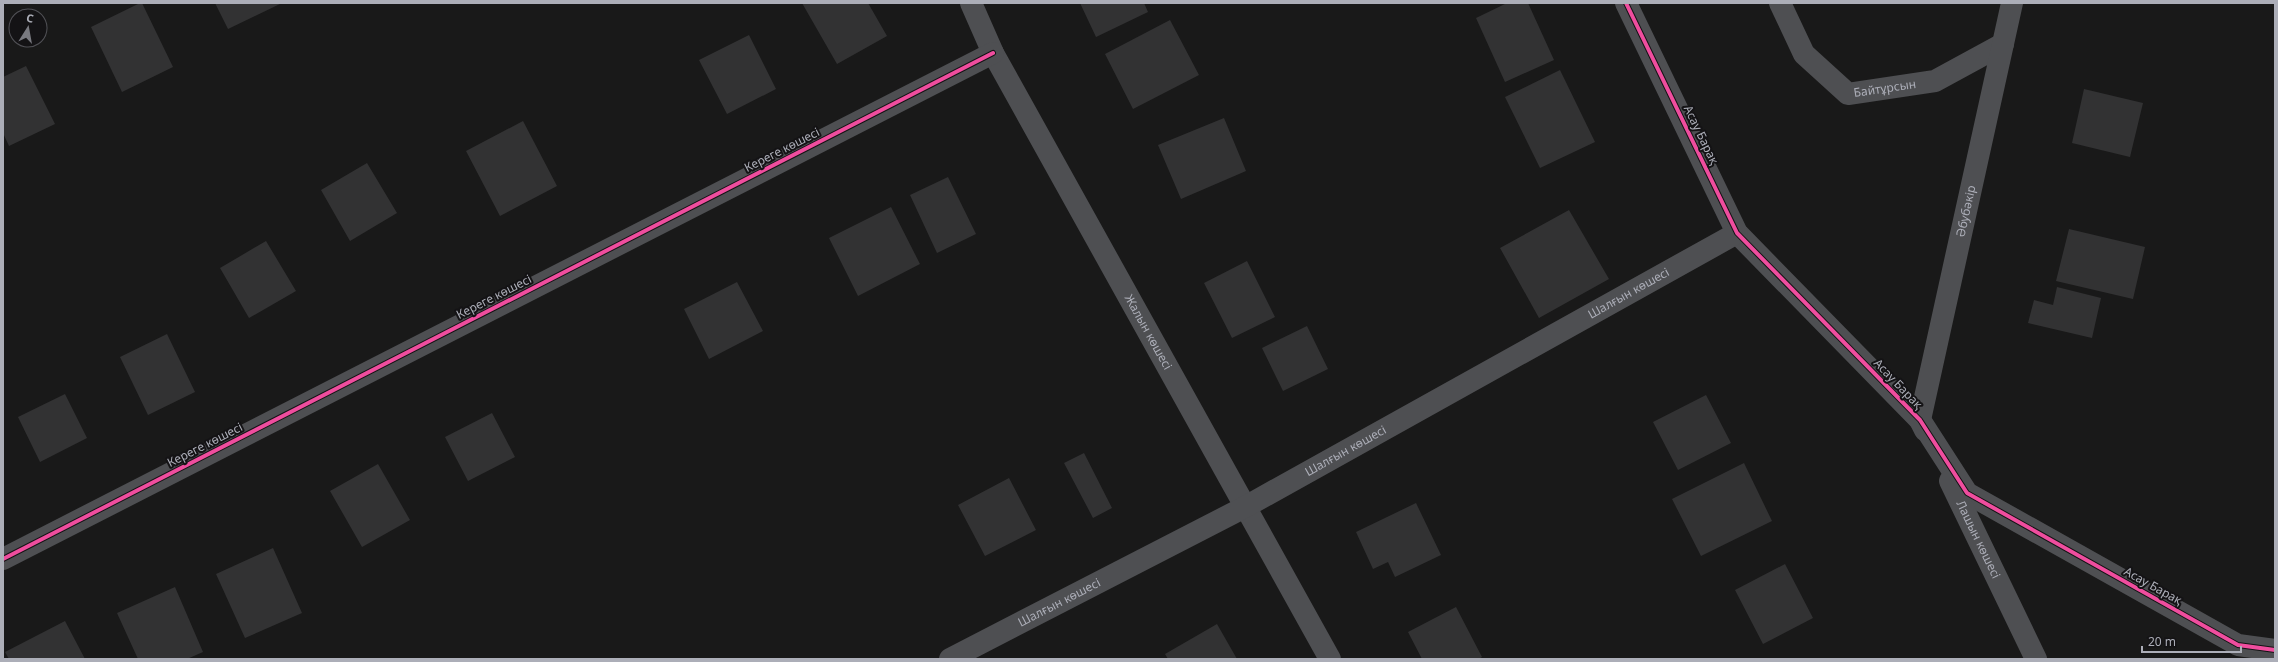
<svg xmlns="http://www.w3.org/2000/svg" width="2278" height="662" font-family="'Noto Sans',sans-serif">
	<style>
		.building { fill: #323233 }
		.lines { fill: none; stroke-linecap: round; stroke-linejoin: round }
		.minor { stroke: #4e4f52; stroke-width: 22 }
		.cycleway-casing { stroke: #141315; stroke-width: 6 }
		.cycleway { stroke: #ef4d9e; stroke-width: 4 }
		.labels { text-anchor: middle; stroke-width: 4; stroke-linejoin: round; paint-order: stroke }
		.street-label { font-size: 12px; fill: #acaeb8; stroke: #141315 }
	</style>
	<rect width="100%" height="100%" fill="#191919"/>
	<path class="building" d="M140,3H142L173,67L122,92L91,27Z
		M215,3H282L228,29Z
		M802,3H868L887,36L837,64Z
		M1080,3H1144L1148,12L1096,37Z
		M1507,3H1528L1554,60L1505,82L1476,18Z
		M1170,20L1199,75L1133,109L1105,54Z
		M749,35L776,89L727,114L699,60Z
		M26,66L55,124L9,146L3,133V77Z
		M1560,70L1595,142L1540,168L1505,97Z
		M2084,89L2143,103L2130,157L2072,143Z
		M1224,118L1246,171L1181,199L1158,145Z
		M523,121L557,186L500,216L466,151Z
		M367,163L397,213L350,241L321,190Z
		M948,177L976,234L937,253L910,195Z
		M891,207L920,264L858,296L829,238Z
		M1569,210L1609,279L1539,318L1500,248Z
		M2069,229L2145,247L2133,299L2056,281Z
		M266,241L296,291L249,318L220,268Z
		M1247,261L1275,317L1232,338L1204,283Z
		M737,282L763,331L709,359L684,309Z
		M2057,287L2101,298L2092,338L2028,323L2034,300L2053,305Z
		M1307,326L1328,369L1283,391L1262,348Z
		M167,334L195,392L148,415L120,357Z
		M65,394L87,438L40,462L18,417Z
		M1706,395L1731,443L1678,470L1653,422Z
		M492,413L515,457L468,481L445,437Z
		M1084,453L1112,508L1093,518L1064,463Z
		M1744,463L1772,521L1701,556L1672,499Z
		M378,464L410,520L362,547L330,491Z
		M1009,478L1036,530L985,556L958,505Z
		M1416,503L1441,555L1395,577L1388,562L1373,569L1356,532Z
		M273,548L302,613L245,638L216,574Z
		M1785,564L1813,618L1763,644L1735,590Z
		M175,587L203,652L187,659H138L117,613Z
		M1456,607L1482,657L1479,659H1422L1408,632Z
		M65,621L85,659H9L5,652Z
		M1217,624L1237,659H1168L1165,654Z"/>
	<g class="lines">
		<g class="minor">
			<path id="s1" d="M971,3L993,53L1330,659"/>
			<path d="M1626,3L1737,233L1920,420L1967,493L2238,645L2275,650"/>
			<path id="s2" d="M1780,3L1804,54L1848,94L1935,81L2003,44"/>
			<path id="s3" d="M1925,430L1920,420L2012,3"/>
			<path id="s4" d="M1950,481L2036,659"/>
			<path d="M3,559L993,53"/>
			<path id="s5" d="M950,659L1245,507L1737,233"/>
		</g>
		<g class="cycleway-casing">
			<path id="cycleway" d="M1626,3L1737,233L1920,420L1967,493L2238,645L2275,650
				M3,559L993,53"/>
		</g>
		<use href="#cycleway" class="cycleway"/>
	</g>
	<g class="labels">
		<g class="street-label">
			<text dy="4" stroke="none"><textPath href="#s2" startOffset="153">Байтұрсын</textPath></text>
			<text transform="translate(1701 135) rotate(64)" y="4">Асау Барақ</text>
			<text transform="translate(782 150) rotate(-27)" y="4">Кереге көшесі</text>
			<text dy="4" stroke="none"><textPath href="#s3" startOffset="225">Әбубәкір</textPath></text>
			<text dy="4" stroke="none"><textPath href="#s5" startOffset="771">Шалғын көшесі</textPath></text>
			<text transform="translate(494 297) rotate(-27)" y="4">Кереге көшесі</text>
			<text dy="4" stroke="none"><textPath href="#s1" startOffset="374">Жалын көшесі</textPath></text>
			<text transform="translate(1898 384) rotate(46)" y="4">Асау Барақ</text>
			<text transform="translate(205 445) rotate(-27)" y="4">Кереге көшесі</text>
			<text dy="4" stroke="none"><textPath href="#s5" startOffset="447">Шалғын көшесі</textPath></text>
			<text dy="4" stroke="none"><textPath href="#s4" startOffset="65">Лашын көшесі</textPath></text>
			<text transform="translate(2153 586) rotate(29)" y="4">Асау Барақ</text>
			<text dy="4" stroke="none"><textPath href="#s5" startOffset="123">Шалғын көшесі</textPath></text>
		</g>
	</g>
	<rect width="2278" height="662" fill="none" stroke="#acaeb8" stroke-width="8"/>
	<g transform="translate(28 28) rotate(11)"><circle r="19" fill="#141315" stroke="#515156"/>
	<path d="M0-3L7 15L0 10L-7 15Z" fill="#797a80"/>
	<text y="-6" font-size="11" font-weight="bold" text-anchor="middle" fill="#acaeb8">С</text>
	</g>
	<path d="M2142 646v6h99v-6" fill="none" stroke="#acaeb8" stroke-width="2"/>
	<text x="2148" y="646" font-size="12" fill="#acaeb8" stroke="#141315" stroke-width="3" paint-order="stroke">20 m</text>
</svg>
